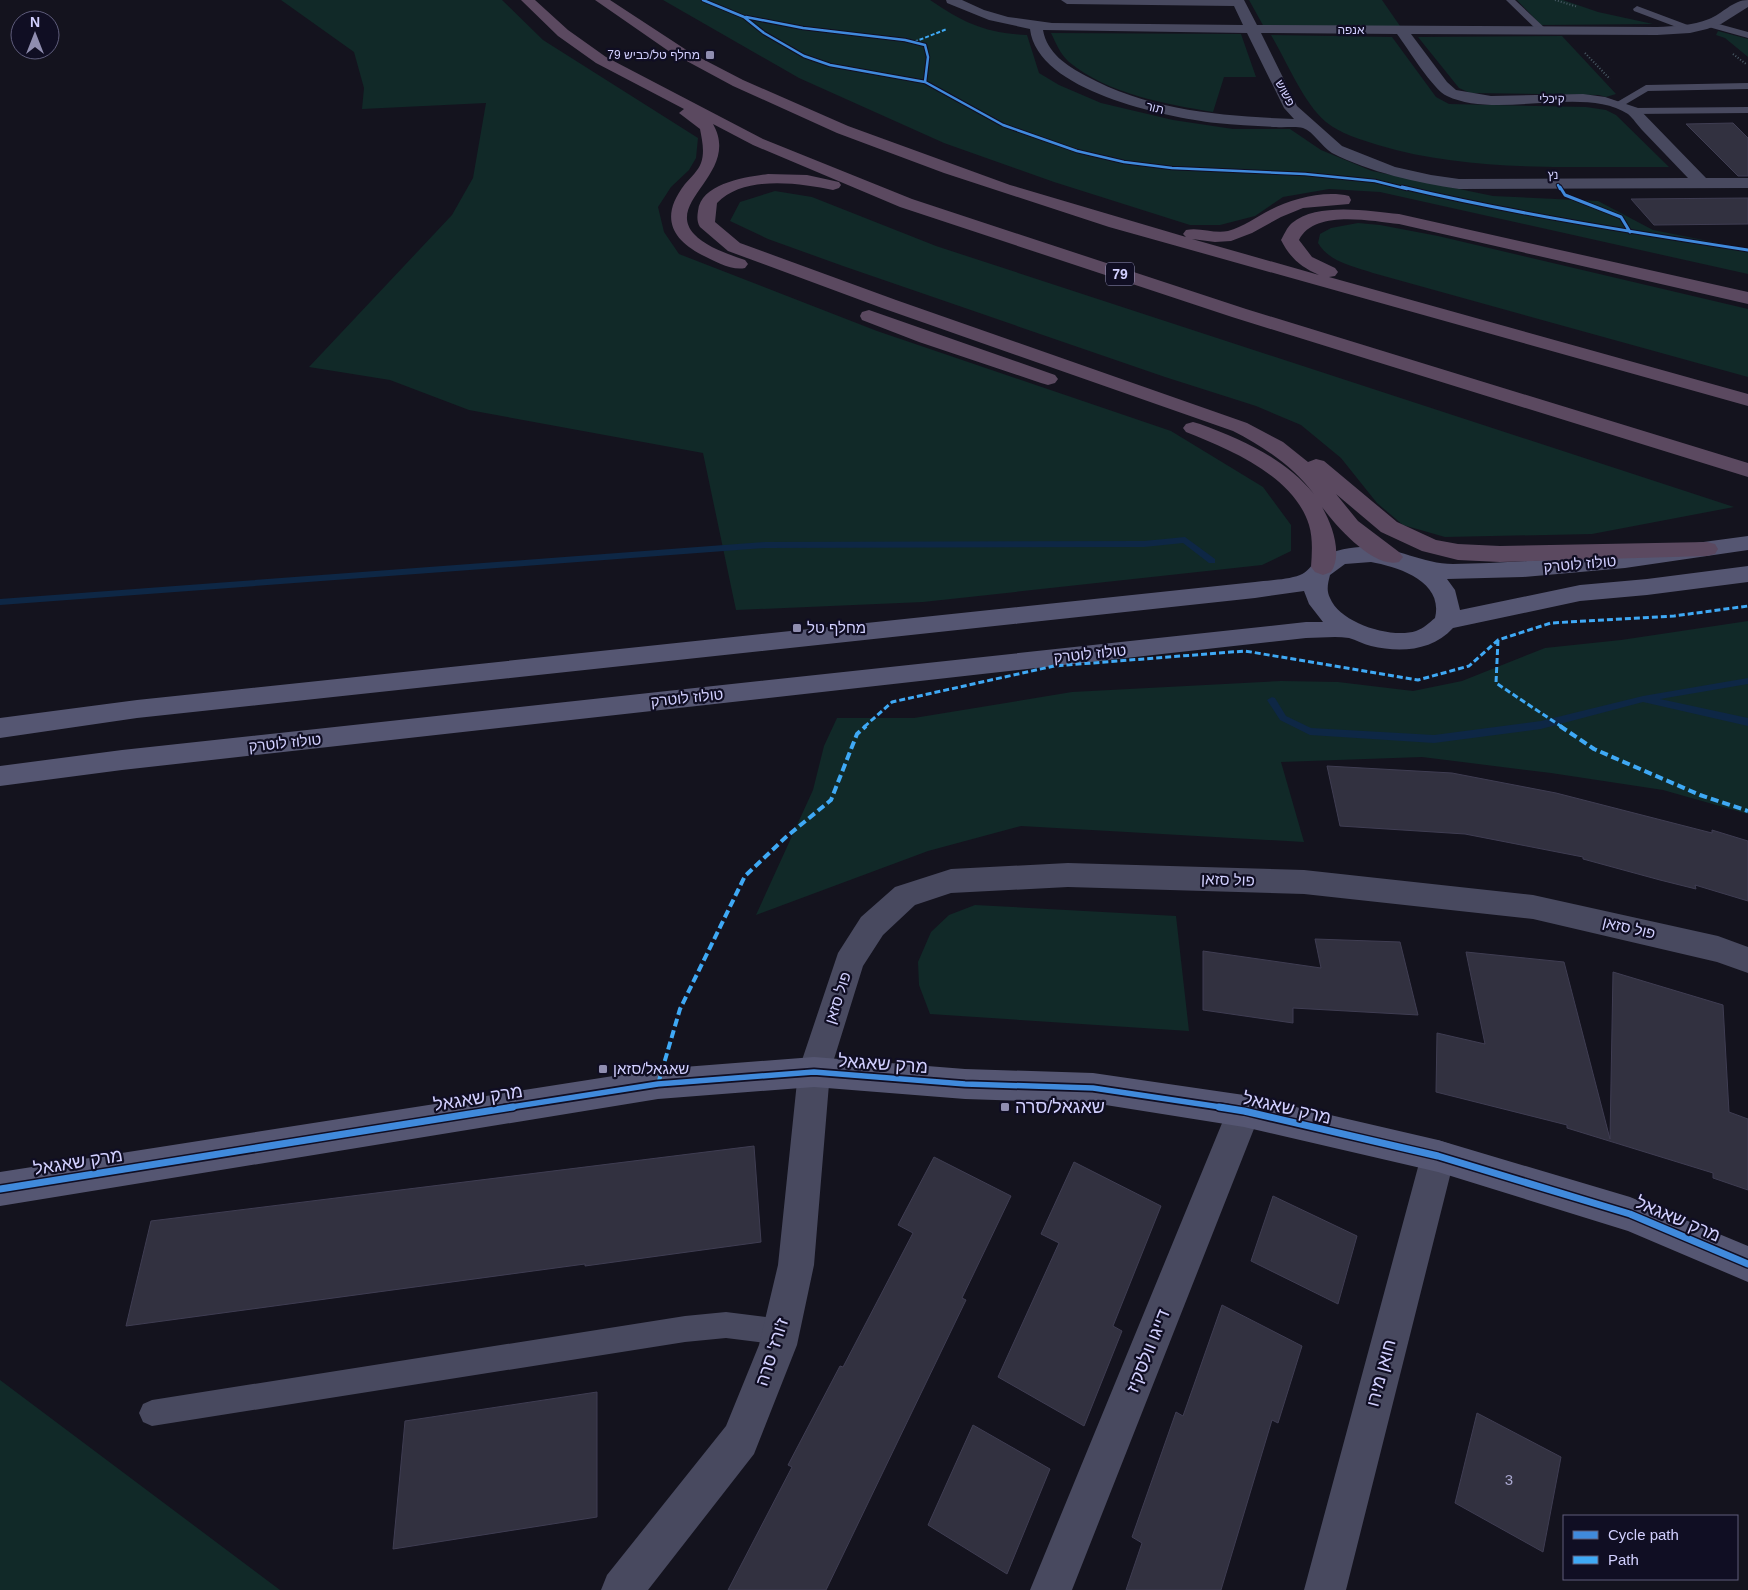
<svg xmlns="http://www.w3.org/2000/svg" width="1748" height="1590" font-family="Arial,Heebo,sans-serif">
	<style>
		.green { fill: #112928 }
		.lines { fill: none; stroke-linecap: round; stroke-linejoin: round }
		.stream { fill: #0e2745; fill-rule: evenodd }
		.building { fill: #323140; stroke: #3f3d52 }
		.path { stroke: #495a65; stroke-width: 2; stroke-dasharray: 1 2; stroke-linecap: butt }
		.lane { fill: #48495f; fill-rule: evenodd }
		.street { fill: #48495f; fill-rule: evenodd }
		.secondary { fill: #555672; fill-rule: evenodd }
		.highway { fill: #5b4960; fill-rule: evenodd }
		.quiet-far2 { stroke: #3fa9f5; stroke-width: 2; stroke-dasharray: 4 2; stroke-linecap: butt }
		.quiet-far1 { stroke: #3fa9f5; stroke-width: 3; stroke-dasharray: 6 3; stroke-linecap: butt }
		.quiet { stroke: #3fa9f5; stroke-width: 4; stroke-dasharray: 8 4; stroke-linecap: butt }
		.cycleway-far3-casing { stroke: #100e23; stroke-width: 4.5 }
		.cycleway-far2-casing { stroke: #100e23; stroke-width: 5 }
		.cycleway-far1-casing { stroke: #100e23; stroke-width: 9 }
		.cycleway-casing { stroke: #100e23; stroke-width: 10 }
		.cycleway-far3 { stroke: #408adc; stroke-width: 2.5 }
		.cycleway-far2 { stroke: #408adc; stroke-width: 3 }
		.cycleway-far1 { stroke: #408adc; stroke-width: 5.5 }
		.cycleway { stroke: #408adc; stroke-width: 7 }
		.poi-dot { fill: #908eb0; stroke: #100e23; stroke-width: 2 }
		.labels { text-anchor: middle; stroke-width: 4.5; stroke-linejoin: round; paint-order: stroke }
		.far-street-label { font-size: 12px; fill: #d2d0ff; stroke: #100e23 }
		.far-poi-label { font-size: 12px; fill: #d2d0ff; stroke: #100e23; text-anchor: end }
		.shield { fill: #100e23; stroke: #9896bd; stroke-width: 1 }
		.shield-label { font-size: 14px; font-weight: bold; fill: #d2d0ff }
		.street-label { font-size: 15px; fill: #d2d0ff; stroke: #100e23 }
		.poi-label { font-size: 15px; fill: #d2d0ff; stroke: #100e23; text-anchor: start }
		.near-number-label { font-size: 15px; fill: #aaa8cf }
		.near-street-label { font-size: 18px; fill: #d2d0ff; stroke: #100e23 }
		.near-poi-label { font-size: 18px; fill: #d2d0ff; stroke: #100e23; text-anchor: start }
	</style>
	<rect width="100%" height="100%" fill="#14131e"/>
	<path class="green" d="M281,0H502L543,40L698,138L696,158L689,170L671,187L658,207L664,232L679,254L877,331L1171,431L1263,487L1291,525V551L1262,565L923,602L736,610L703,453L469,410L390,380L309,367L452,215L473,178L486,103L362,109L364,88L354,52Z
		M663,0H930C964,23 985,33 1027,35L1039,73L1059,85L1101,103L1173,120L1233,129H1290L1321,150L1372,171L1493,196L1598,201L1653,230L1748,249V274L1380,192L1329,189L1283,197L1255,216L1220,225H1190L1054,182L944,143L799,78Z
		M1249,0H1382L1400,26L1264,27Z
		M1517,0H1563L1598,12L1653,24L1541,25Z
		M1718,31L1748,39V57L1725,38L1716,35Z
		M1051,33L1241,34L1256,77H1224L1213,112C1165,104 1108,94 1069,62C1060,54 1056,43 1051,33Z
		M1271,35L1392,37L1436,97L1449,104L1586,107L1606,110L1616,115L1669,167C1573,166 1471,173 1378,145C1359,139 1341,134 1326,122C1304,104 1286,60 1271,35Z
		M1562,36L1616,94L1606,97L1599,95L1470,93L1459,88L1418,37Z
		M775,191L812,197L936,246L1734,507L1592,534L1445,537L1403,525L1377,503L1341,458L1301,425L1256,406L1165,377L843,266L768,239L730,221L740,202Z
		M1358,223L1380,225L1438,236L1748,309V377L1373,273C1353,266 1329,262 1318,243L1320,234L1331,228Z
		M1748,621V814L1663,790L1551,773L1422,757L1281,762L1304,842L1021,826L928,851L756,915L813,790L824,746L837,718H914L1072,692L1281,681L1338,682L1413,691L1462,681L1545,648L1621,640Z
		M975,905L1176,916L1189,1031L930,1014L919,985L918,962L931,932L949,915Z
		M0,1380L280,1590H0Z"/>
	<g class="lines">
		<path class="stream" d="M1185,537L1215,559V563H1209L1183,543L1144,547L765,548L0,605V599L765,542L1144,541Z
			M1748,678V684L1660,699L1748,718V726L1643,702L1541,729L1434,743L1310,735L1280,720L1267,700L1272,697L1275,698L1286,716L1311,728L1434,735L1541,721L1643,696Z"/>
	</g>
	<path class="building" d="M1733,123L1748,138V176H1738L1686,124Z
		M1748,198V224L1654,225L1631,199Z
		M1327,766L1452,773L1556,793L1712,833V830L1748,841V901L1695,885L1696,889L1660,880L1583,859V857L1465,834L1340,826Z
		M1315,939L1400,942L1418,1015L1293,1008V1023L1203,1010V951L1321,968Z
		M1466,952L1564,962L1610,1139L1613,972L1723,1005L1729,1112L1748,1119V1190L1713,1178V1173L1567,1128V1125L1436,1092L1437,1033L1485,1044Z
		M754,1146L761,1242L585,1266V1264L126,1326L151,1221Z
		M934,1157L1011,1196L962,1298L966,1300L826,1590H728L792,1467L788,1465L840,1366L843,1367L913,1233L898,1225Z
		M1074,1162L1161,1206L1113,1326L1122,1331L1084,1426L998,1377L1059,1243L1041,1234Z
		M1273,1196L1357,1236L1338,1304L1251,1261Z
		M1222,1305L1302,1346L1278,1423L1272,1420L1221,1590H1126L1142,1543L1132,1537L1176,1412L1183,1416Z
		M597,1392V1517L393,1549L405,1421Z
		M1477,1413L1561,1457L1543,1552L1455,1503Z
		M973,1425L1050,1469L1007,1574L928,1525Z"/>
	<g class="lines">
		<path class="path" d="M1555,0L1578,7
			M1585,53L1610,79
			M1733,54L1746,64"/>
		<path class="lane" d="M1506,0H1515L1546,29V33H1540Z
			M1637,6L1693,27L1695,29L1690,32L1687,31L1634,11L1633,9Z
			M1708,21L1748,32V38L1705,26V22Z
			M1748,83V89L1648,91L1621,107H1613L1612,105L1646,85Z
			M1748,107V113L1633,114L1628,111L1633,108Z
			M726,1312L781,1319L790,1323L794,1332L790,1341L781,1345L726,1338L685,1342L152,1426L143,1422L139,1413L143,1404L152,1400L685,1316Z"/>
		<path class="street" d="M946,0H962L984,10L1008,17L1052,23L1243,25L1234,6L1067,4L1061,0H1244L1257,25L1657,27C1675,26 1692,26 1709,19C1722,14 1733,0 1748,0V7L1721,24L1707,29L1690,33L1657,35L1411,34L1447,82L1456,90L1491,96L1583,94L1605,97L1638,108L1706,178H1748V188L1459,189C1418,183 1369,172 1332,153C1322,147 1313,131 1303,128C1295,126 1284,128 1276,127C1256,126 1236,125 1216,123C1165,117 1037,91 1030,29L989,20L947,3ZM1043,30L1247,33L1284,108L1294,119C1222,116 1150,111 1086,76C1067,66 1047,53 1043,30ZM1261,33L1397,34C1407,47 1433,90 1447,96C1497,120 1583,85 1628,114C1633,118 1638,126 1643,131C1658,147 1673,162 1688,178L1459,179L1431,175L1395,167L1342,146L1297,106Z
			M1068,863L1304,870L1533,895L1718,936L1748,947V973L1717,962L1533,919L1304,894L1068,887L951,893L915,905L883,935L863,966L830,1072L814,1265L797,1345L754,1454L648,1590H601L607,1575L726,1426L759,1345L778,1265L798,1072L838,953L861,917L895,887L951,869Z
			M1244,1095L1256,1100L1261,1111L1072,1590H1030L1227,1111L1232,1100Z
			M1438,1140L1450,1144L1455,1156L1346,1590H1304L1421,1156L1426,1144Z"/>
		<path class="secondary" d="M1748,536V550L1625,568L1523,577L1447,579L1455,590L1460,610L1580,585L1647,579L1748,566V582L1647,595L1580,601L1453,628C1432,651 1400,653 1371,646C1363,644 1356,640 1349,638C1335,636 1320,638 1306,638L122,770L0,786V766L122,750L1306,622H1323L1309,604L1304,591L1255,598L137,718L0,738V718L137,700L1255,582C1269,580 1287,580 1300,575C1308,572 1310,566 1317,561C1328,551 1346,548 1360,547C1392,544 1421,564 1453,564C1552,563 1650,549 1748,536ZM1371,562C1398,567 1444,581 1435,618C1429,623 1424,628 1416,631C1391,639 1340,623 1330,598C1326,590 1328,583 1330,575L1345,564Z
			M814,1057L965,1069L1093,1073L1244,1095L1438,1140L1630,1197L1748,1246V1282L1628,1231L1438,1172L1244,1127L1093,1103L965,1099L814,1087L658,1099L0,1206V1172L658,1069Z"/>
		<path class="highway" d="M521,0H535L568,30L606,57L763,139L912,199L1246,309L1748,463V477L1232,317L900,207L753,145L713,124C741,173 664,201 694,234C706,247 728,254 745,260L748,264L745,268C732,271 714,261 702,255C669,238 661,215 685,184C691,177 698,171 701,163C705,152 702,140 700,129L679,113L684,109L596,63L558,36Z
			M595,0H610L691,53L743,80L848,126L1010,185L1186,237L1183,234L1186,230C1200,227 1214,234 1228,231C1243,227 1256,217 1270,210C1292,199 1324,190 1349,196L1351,200L1349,204L1303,208L1281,217L1252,233L1231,241L1215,242L1192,239L1319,275C1301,267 1290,258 1281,240C1284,235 1287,227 1292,223C1317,202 1369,211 1399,214L1748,292V304L1399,224C1371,221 1314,209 1299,240L1312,257L1335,268L1338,272L1335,276L1329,277L1748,394V406L1109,227L944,173L837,133L733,86L670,52Z
			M768,174L807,175L839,182L841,185L839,188L833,190C799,183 744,175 717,203L715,222L740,243L896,300L1247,423L1283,442L1308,462L1316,459L1324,461L1397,522L1436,540L1458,544L1500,546L1707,542L1715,544L1718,549L1715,554L1707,556L1500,562L1458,560L1422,551L1381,532L1336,494L1358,521L1399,552L1403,557L1399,562C1374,569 1336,526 1322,507C1332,524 1343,554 1331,572L1323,575L1315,572L1311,567C1312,553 1313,538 1309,525C1294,476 1229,449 1186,432L1183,428L1186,424L1193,422L1200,424C1243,440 1284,458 1314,494C1293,466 1264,447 1233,431L882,308L728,251L700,227C697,222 697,217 698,211C701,183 746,177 768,174Z
			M869,310L1055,375L1058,379L1055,383L1048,385L1041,383L919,342L862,320L860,316L862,312Z"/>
		<path class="quiet-far2" d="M914,42L947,29"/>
		<path class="quiet-far1" d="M1498,640L1496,683L1562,727
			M864,727L892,702L1054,666L1245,651L1418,680L1469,666L1498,640L1551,623L1674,616L1748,606"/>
		<path class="quiet" d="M1560,726L1594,749L1700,795L1748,811
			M658,1084L680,1009L745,876L786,837L831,800L857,734L866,726"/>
		<g class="cycleway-far3-casing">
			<path id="cycleway-far3" d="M703,0L744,17L764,33L804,56L830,65L925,82L1003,125L1077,151L1124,162L1172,168L1305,174L1375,181L1407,189
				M746,17L803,28L905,40L925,45L928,57L925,82
				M1558,185L1560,189"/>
		</g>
		<g class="cycleway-far2-casing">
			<path id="cycleway-far2" d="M1402,187C1516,214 1632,232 1748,250
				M1560,187L1565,195L1621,217L1630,232"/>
		</g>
		<g class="cycleway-far1-casing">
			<path id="cycleway-far1" d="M505,1108L658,1084L814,1072L965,1084L1093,1088L1227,1108"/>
		</g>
		<g class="cycleway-casing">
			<path id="cycleway" d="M1219,1107L1244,1111L1438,1156L1630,1214L1748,1264
				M0,1189L513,1107"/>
		</g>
		<use href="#cycleway-far3" class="cycleway-far3"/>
		<use href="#cycleway-far2" class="cycleway-far2"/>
		<use href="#cycleway-far1" class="cycleway-far1"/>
		<use href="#cycleway" class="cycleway"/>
	</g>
	<g class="poi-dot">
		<rect x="705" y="50" width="10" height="10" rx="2.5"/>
		<rect x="792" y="623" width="10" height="10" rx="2.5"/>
		<rect x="598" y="1064" width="10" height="10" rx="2.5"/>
		<rect x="1000" y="1102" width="10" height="10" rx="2.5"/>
	</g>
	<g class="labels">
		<g class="far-street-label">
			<text x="1351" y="34">אנפה</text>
			<text transform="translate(1285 93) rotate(62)" y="4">פשוש</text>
			<text transform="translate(1552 99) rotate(-1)" y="4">קיכלי</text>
			<text transform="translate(1155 108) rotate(14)" y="4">תור</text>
			<text transform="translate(1553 175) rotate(-1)" y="4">נץ</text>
		</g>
		<g class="far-poi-label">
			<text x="700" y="59">מחלף טל/כביש 79</text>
		</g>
		<rect class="shield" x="1106" y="262.5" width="28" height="23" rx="4"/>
		<g class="shield-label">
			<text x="1120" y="279">79</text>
		</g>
		<g class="street-label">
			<text transform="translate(1580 564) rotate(-5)" y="5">טולוז לוטרק</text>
			<text transform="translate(1090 654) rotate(-6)" y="5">טולוז לוטרק</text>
			<text transform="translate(687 698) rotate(-6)" y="5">טולוז לוטרק</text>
			<text transform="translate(285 743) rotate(-6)" y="5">טולוז לוטרק</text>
			<text transform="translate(1228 880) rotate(2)" y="5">פול סזאן</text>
			<text transform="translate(1629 928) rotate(13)" y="5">פול סזאן</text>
			<text transform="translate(838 998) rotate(-72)" y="5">פול סזאן</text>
		</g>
		<g class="poi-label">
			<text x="807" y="633">מחלף טל</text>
			<text x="613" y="1074">שאגאל/סזאן</text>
		</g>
		<g class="near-number-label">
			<text x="1509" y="1485">3</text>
		</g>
		<g class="near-street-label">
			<text transform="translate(883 1064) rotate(4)" y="6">מרק שאגאל</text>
			<text transform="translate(478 1098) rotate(-9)" y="6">מרק שאגאל</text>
			<text transform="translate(1287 1108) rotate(13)" y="6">מרק שאגאל</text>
			<text transform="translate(78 1162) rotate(-9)" y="6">מרק שאגאל</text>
			<text transform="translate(1678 1219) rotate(23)" y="6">מרק שאגאל</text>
			<text transform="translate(1148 1351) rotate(-68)" y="6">דייגו וולסקיז</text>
			<text transform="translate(772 1352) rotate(-72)" y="6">ז'ורז' סרה</text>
			<text transform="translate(1381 1373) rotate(-75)" y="6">חואן מירו</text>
		</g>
		<g class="near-poi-label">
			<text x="1015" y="1113">שאגאל/סרה</text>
		</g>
	</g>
	<rect x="1563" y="1515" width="175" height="65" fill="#100e23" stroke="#5e5c7b"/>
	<rect x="1573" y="1531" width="25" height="8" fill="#408adc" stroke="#5e5c7b"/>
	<text x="1608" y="1540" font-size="15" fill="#d2d0ff">Cycle path</text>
	<rect x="1573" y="1556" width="25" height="8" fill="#3fa9f5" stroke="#5e5c7b"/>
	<text x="1608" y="1565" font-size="15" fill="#d2d0ff">Path</text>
	<g transform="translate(35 35)"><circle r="24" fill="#100e23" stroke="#5e5c7b"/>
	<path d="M0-4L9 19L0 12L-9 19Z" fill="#908eb0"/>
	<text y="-8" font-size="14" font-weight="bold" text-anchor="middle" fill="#d2d0ff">N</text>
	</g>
</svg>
